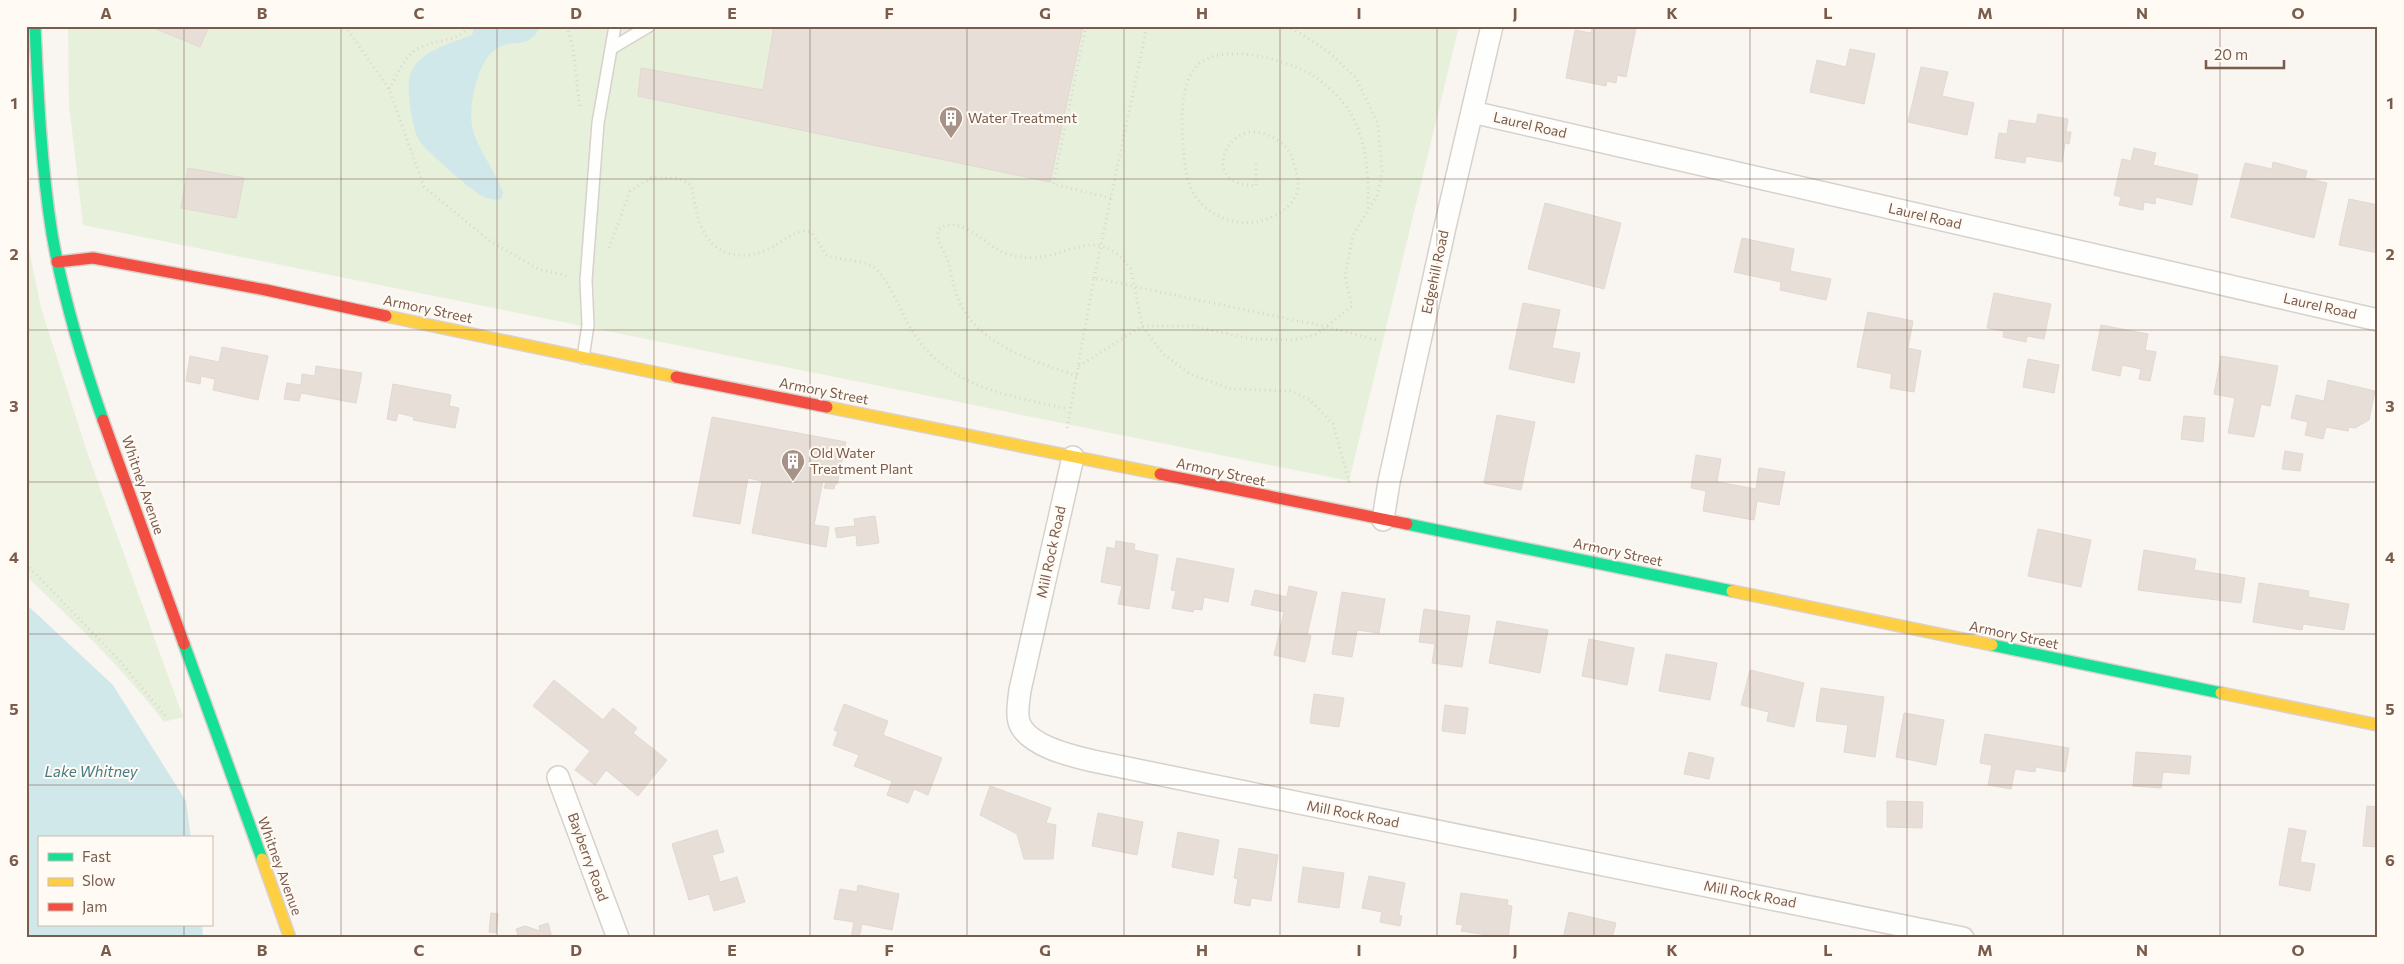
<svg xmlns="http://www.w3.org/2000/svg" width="2404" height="964" font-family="Commissioner,sans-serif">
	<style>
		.green { fill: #e7f0db }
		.water { fill: #d0e8ea }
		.building { fill: #e6ded7; stroke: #e2d8d2 }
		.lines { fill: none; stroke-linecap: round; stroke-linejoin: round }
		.lane-casing { stroke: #d7d1cb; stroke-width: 14 }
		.street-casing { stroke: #d7d1cb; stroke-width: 24 }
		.fast-casing { stroke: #d9d2cb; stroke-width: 14 }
		.slow-casing { stroke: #d9d2cb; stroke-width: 14 }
		.jam-casing { stroke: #d9d2cb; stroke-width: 14 }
		.path { stroke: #dcd5d0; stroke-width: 3; stroke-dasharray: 1 4; stroke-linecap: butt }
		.lane { stroke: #fefefd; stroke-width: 11 }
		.street { stroke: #fefefd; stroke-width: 21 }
		.fast { stroke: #16e098; stroke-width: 11 }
		.slow { stroke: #ffcf43; stroke-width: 11 }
		.jam { stroke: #f24e42; stroke-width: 11 }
		.grid { fill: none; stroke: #7a5c4d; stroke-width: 1; stroke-opacity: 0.55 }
		.labels { text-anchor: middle; stroke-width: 4; stroke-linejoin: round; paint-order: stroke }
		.poi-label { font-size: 14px; fill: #7a5c4d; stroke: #fffaf3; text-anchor: start }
		.street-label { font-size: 14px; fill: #7a5c4d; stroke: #fffaf3 }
		.water-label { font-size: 15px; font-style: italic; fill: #437c86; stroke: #fffaf3 }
		.neatline { fill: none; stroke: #7a5c4d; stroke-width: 2 }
		.grid-label { font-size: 16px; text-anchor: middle; font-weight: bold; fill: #7a5c4d }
	</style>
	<rect width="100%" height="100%" fill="#f9f5f0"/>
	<path class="green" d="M68,26H1459L1349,481L83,225L69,104Z
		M26,235L41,308L88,455L183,717L164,722C123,668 75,623 26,576Z"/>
	<path class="water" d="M475,26H541C525,53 515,36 496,49C477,61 467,110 473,131C480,153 496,172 503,193L501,199C495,200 488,199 482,196C473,192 424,149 419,140C412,128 405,86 411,72C421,50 452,43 472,35Z
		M26,604L113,685L186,801L191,838H39V925H202L203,938H26Z"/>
	<path class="building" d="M149,26H209L200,47Z
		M774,26H1083L1050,182L638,96L641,68L763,90Z
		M1593,26L1636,28L1626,77L1617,75L1616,83L1607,81L1606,86L1566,78L1575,30L1591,33Z
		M1850,49L1875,54L1864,104L1810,92L1817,60L1846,67Z
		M1921,67L1948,72L1942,96L1974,103L1967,135L1908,122Z
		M2038,114L2068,119L2066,132H2071L2069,144L2065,143L2062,162L2026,156L2025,163L1995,158L1999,133L2007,134L2009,120L2036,124Z
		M2134,148L2156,153L2153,165L2198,175L2192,205L2156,197L2155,204L2144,202L2143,210L2119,205L2121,197L2114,195L2122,159L2131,161Z
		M2273,162L2307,171L2305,178L2327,183L2314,238L2231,217L2245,163L2272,169Z
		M188,168L244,178L236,218L181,208Z
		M2349,199L2378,205V253L2339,245Z
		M1545,203L1621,223L1604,289L1528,269Z
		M1742,238L1794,249L1790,271L1831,279L1826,300L1780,290L1781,282L1734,272Z
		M1994,293L2051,304L2044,339L2027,336L2026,342L2003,337L2004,331L1987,328Z
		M1523,303L1560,310L1552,348L1580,353L1574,383L1509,369Z
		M1868,312L1913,321L1908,348L1921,351L1914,392L1890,388L1892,374L1857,367Z
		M2101,325L2148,334L2145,350L2156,352L2150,381L2139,379L2141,369L2122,365L2120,376L2092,370Z
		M222,347L268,356L258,400L213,390L215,379L201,376L200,384L186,381L190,356L219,362Z
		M2221,356L2278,366L2270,406L2261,404L2254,437L2228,433L2235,398L2214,394Z
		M2028,359L2059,365L2054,393L2023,387Z
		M316,366L362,373L356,403L301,393L299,401L284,399L287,383L301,385L302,374L315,376Z
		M2328,380L2375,391L2369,420L2355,428L2349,427L2348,431L2326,427L2323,439L2305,435L2308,422L2291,418L2296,395L2324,401Z
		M393,384L451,395L449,406L459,408L455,428L413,420L414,417L398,413L396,421L387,419Z
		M1497,415L1535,422L1521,490L1484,483Z
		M2184,416L2205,418L2203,442L2181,439Z
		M712,417L846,442L837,484H835L834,489L824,488L826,482L823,481L814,525L829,527L826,547L752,533L762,481L748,478L740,524L693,516Z
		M2285,451L2303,454L2300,471L2282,469Z
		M1696,455L1721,459L1717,482L1756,489L1759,468L1785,472L1779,505L1757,501L1754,520L1703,511L1706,491L1691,488Z
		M875,516L879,543L857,546L856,535L837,538L835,528L855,526L854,519Z
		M2038,529L2091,540L2081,587L2028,576Z
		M1116,541L1135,544L1134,550L1158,555L1149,609L1118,604L1122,586L1101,582L1107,547L1115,549Z
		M2144,550L2196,559L2194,570L2245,578L2241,603L2138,590Z
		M1177,558L1234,569L1228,602L1204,597L1202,610L1194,609L1193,612L1172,608L1176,591L1171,590Z
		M2259,583L2309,591L2308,597L2349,604L2344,630L2303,624L2302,630L2253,622Z
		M1289,586L1317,592L1307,635L1311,636L1305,662L1274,655L1284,612L1251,605L1255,590L1287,597Z
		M1342,592L1385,599L1379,633L1357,630L1352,657L1332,654Z
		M1424,609L1470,616L1462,667L1432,663L1435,644L1419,642Z
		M1497,621L1548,630L1540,673L1489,663Z
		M1589,639L1634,648L1627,685L1582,676Z
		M1666,654L1717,663L1710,700L1659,691Z
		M1750,670L1804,683L1794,727L1767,721L1769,712L1741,705Z
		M554,680L603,720L613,708L637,728L633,733L667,760L638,796L606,770L595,785L575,770L590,751L533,706Z
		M1821,688L1884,697L1875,757L1844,752L1848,725L1816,721Z
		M1314,694L1344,698L1339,727L1310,723Z
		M844,704L888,721L883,735L942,758L928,795L914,789L908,803L887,795L892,781L854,766L859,755L833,745L838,732L834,730Z
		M1445,705L1468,708L1465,734L1442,731Z
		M1904,713L1944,720L1936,765L1896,757Z
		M1985,734L2069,748L2065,772L2036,767L2035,772L2015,769L2011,789L1988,785L1992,765L1980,763Z
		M1689,752L1714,758L1709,779L1684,774Z
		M2136,752L2191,756L2189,774L2163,772L2161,788L2133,786Z
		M990,786L1051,808L1046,823L1056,825L1053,859H1024L1017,834L980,815Z
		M1887,801L1923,802L1922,828L1887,827Z
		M2367,806L2378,807V847L2363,846Z
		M1098,813L1143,822L1137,855L1092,846Z
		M2289,828L2306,831L2300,862L2315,864L2310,891L2279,885Z
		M717,830L724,852L712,855L720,882L737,877L745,902L714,911L709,894L689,900L672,844Z
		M1178,832L1219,840L1213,875L1172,867Z
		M1239,848L1278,855L1271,901L1251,898L1250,906L1234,903L1238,879L1234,878Z
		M1303,867L1344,873L1339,908L1298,902Z
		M1369,876L1405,883L1399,915L1402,916L1400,926L1380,922L1382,912L1362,908Z
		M858,885L899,894L892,930L862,924L859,938H851L854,922L834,919L840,889L857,892Z
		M1461,893L1508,900L1507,905L1512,906L1508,938L1461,931L1463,925L1456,924Z
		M1569,912L1616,923L1612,938H1563Z
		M491,913L498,914L496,933L489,932Z
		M548,923L552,938H519L516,929L525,926L540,931L539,926Z"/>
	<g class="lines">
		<g class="lane-casing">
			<path id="lane" d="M612,48L649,26
				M583,358L588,325L586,280L598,123L615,26"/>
		</g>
		<g class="street-casing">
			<path id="street" d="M1472,112L2378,320
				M1073,457L1020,690C1019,700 1016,712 1019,722C1027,746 1072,756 1093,761L1963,938
				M1383,520L1389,482L1445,227L1492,26
				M558,777L618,938"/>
		</g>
		<g class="fast-casing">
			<path id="fast" d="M35,26C38,95 41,165 52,234C63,297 82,360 103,420
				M1407,524L1732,591
				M184,644L262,859
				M1992,645L2221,693"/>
		</g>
		<g class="slow-casing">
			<path id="slow" d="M386,316L676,377
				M827,407L1160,474
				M1732,591L1992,645
				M2221,693L2378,725
				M262,859L290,938"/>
		</g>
		<g class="jam-casing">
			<path id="jam" d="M57,262L93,258L266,290L386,316
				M676,377L827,407
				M103,420L184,644
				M1160,474L1407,524"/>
		</g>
		<path class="path" d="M345,26L389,89L424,187L490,241L538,269L568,276
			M567,26L573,48L580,109
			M1086,26L1053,184L1111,198
			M389,89C396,77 402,61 413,52C429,38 456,45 469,26
			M1256,164V186C1250,185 1243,185 1238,183C1208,171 1228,131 1254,132C1268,132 1286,143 1291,155C1294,165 1299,177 1298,188C1296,199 1289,206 1281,212C1254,231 1214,224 1195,196C1185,180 1184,159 1183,141C1181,120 1181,94 1191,74C1209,37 1285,59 1312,75C1325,83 1342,99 1350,112C1367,142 1369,177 1368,211
			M609,248L630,191L651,178H678L691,185C694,199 696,214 701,226C714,259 747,262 774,246C785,240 800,226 812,233L827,256C841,260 858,259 872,266C887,275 901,312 910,327C917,339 926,351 937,360C971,391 1025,399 1068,409
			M1094,278L1147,26
			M1079,366L1142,326H1193L1251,339L1293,340L1317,334L1352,306L1345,276L1353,235L1378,194L1382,171L1378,124L1356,78L1330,53L1300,33L1285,26
			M1077,376C1037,362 982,347 961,305C954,292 952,276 948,261C945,251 934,240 939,229C957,215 982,240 997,249C1005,254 1014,256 1022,257C1066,264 1094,219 1131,269L1142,326L1163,354L1190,374L1231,389L1290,391L1309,399L1333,424L1349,481V486
			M1067,428L1094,278L1327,327L1377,340
			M26,564L119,660L168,719"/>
		<use href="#lane" class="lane"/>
		<use href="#street" class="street"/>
		<use href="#fast" class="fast"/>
		<use href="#slow" class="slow"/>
		<use href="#jam" class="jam"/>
	</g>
	<path class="grid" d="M184,26V838M341,26V938M497,26V938M654,26V938M810,26V938M967,26V938M1124,26V938M1280,26V938M1437,26V938M1594,26V938M1750,26V938M1907,26V938M2063,26V938M2220,26V938M26,179H2378M26,330H2378M26,482H2378M26,634H2378M26,785H2378M184,925V938"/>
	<defs>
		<g id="building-pin" transform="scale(1.25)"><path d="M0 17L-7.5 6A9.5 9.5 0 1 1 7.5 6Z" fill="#a69286" stroke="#fffaf3"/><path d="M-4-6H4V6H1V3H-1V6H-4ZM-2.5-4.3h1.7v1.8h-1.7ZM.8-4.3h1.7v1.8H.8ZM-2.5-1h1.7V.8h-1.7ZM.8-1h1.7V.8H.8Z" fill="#fff"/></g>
	</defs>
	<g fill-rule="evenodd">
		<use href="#building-pin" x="951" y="118"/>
		<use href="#building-pin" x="793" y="461"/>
	</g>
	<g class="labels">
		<g class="poi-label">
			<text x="968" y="123">Water Treatment</text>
			<text x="810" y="458">Old Water<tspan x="810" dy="16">Treatment Plant</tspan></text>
		</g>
		<g class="street-label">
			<text transform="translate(1530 125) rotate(13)" y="5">Laurel Road</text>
			<text transform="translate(1925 216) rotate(13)" y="5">Laurel Road</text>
			<text transform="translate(1435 272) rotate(-78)" y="5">Edgehill Road</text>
			<text transform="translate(2320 306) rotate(13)" y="5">Laurel Road</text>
			<text transform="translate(428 309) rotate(12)" y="5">Armory Street</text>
			<text transform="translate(824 391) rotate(11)" y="5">Armory Street</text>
			<text transform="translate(1221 472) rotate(12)" y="5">Armory Street</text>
			<text transform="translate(143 485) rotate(71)" y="5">Whitney Avenue</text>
			<text transform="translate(1051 552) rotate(-78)" y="5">Mill Rock Road</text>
			<text transform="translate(1618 552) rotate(12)" y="5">Armory Street</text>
			<text transform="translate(2014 635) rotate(12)" y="5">Armory Street</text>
			<text transform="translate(1353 814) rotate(11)" y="5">Mill Rock Road</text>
			<text transform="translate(588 857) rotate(70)" y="5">Bayberry Road</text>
			<text transform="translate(280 866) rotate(70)" y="5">Whitney Avenue</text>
			<text transform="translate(1750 894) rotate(11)" y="5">Mill Rock Road</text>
		</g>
		<g class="water-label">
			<text x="91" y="777">Lake Whitney</text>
		</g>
	</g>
	<rect width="2404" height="964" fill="none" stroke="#fffaf3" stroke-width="55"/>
	<rect x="38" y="836" width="175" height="90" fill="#fffaf3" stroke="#cabbb1"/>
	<rect x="48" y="853" width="25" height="8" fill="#16e098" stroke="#cabbb1"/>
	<text x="82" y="862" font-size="15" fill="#7a5c4d">Fast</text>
	<rect x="48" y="878" width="25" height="8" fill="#ffcf43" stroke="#cabbb1"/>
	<text x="82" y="886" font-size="15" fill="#7a5c4d">Slow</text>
	<rect x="48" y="903" width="25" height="8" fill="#f24e42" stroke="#cabbb1"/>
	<text x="82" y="912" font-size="15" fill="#7a5c4d">Jam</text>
	<path d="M2206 60v8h78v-8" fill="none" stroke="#7a5c4d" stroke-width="2.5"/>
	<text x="2214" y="60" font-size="15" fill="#7a5c4d" stroke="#fffaf3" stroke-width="4" paint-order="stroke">20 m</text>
	<rect x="28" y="28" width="2348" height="908" class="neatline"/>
	<g class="grid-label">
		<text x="106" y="19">A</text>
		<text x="262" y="19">B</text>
		<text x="419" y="19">C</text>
		<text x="576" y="19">D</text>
		<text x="732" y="19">E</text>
		<text x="889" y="19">F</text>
		<text x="1045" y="19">G</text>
		<text x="1202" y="19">H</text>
		<text x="1359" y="19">I</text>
		<text x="1515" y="19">J</text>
		<text x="1672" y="19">K</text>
		<text x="1828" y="19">L</text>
		<text x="1985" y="19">M</text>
		<text x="2142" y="19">N</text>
		<text x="2298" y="19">O</text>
		<text x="14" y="109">1</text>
		<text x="2390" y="109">1</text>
		<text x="14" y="260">2</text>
		<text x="2390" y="260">2</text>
		<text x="14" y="412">3</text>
		<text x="2390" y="412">3</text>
		<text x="14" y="563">4</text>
		<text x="2390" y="563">4</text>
		<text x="14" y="715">5</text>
		<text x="2390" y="715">5</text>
		<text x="14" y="866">6</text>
		<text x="2390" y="866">6</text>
		<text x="106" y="956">A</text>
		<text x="262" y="956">B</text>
		<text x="419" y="956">C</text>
		<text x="576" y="956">D</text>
		<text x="732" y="956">E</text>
		<text x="889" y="956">F</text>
		<text x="1045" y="956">G</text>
		<text x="1202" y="956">H</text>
		<text x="1359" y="956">I</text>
		<text x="1515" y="956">J</text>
		<text x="1672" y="956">K</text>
		<text x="1828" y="956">L</text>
		<text x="1985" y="956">M</text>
		<text x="2142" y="956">N</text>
		<text x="2298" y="956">O</text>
	</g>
</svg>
